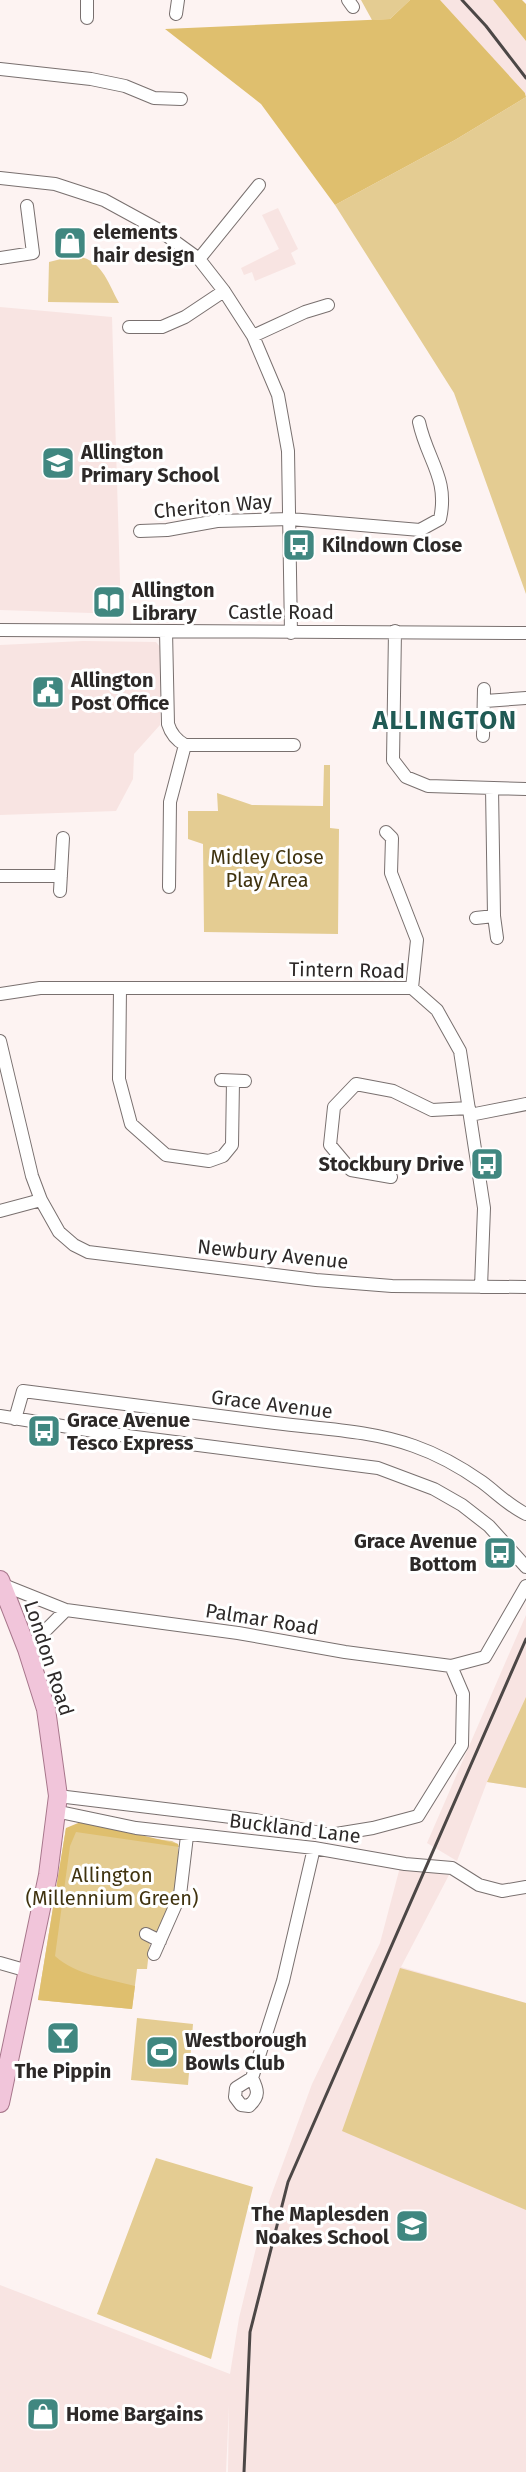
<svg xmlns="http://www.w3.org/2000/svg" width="526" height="2472" font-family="'Fira Sans',sans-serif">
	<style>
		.built { fill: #f8e4e2 }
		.green { fill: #e4cc92 }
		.forest { fill: #dfbf6e }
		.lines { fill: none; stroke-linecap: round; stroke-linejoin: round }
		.minor-casing { stroke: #79706f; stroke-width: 14 }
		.primary-casing { stroke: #a7768b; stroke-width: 20 }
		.minor { stroke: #fff; stroke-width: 12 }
		.primary { stroke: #f1c5da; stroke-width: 18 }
		.rail { stroke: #4c4746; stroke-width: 3 }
		.labels { text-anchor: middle; stroke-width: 6; stroke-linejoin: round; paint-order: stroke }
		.poi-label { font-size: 20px; font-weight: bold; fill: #2d2928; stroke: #fff; text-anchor: start }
		.street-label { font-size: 20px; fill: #2d2928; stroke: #fff }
		.park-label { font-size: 20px; fill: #40330f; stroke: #fff }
		.district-label { font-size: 26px; font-weight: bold; letter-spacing: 1.5px; fill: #205a54; stroke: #fff }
	</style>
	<rect width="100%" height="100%" fill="#fdf3f2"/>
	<path class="built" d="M439,0H493L526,41V94Z
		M278,208L298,249L291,253L296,264L255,281L252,272L244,275L241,268L279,249L262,215Z
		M0,307L112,317L121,614L0,610Z
		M83,641L156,642L161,648L160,725L134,754L133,779L116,811L0,815V645Z
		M526,1615V1788L487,1782L457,1861L427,1843Z
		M400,1867L449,1875L401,1967L526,2003V2472H228L229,2405L226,2472H0V2285L230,2374L239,2318L264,2215L312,2084L380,1943Z"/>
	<path class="green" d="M361,0H410L390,19L372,20Z
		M526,97V594L454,393L335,205L455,140Z
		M73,256C101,257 107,281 119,303L48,302L49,262Z
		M324,765H330V828L339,829L338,934L204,932L203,844L188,839V811H218L217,793L252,805L323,806Z
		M526,1697V1788L487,1782Z
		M66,1828L172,1841L178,1844V1852L181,1853L178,1885L160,1929L154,1932L150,1942L147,1969H137L132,2009L38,2000Z
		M400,1968L526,2003V2210L342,2131Z
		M137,2018L193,2024L188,2085L131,2080Z
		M156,2158L253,2187L211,2359L97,2314Z"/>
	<path class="forest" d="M410,0H440L525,93L526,97L455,140L335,205L261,104L165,29L390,19Z
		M493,0H522L526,4V41Z
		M83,1821L178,1844L179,1847L76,1832L70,1846L55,1956C76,1975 108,1979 135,1986L132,2009L38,2000L66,1828Z"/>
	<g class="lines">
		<g class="minor-casing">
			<path id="minor" d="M348,0L353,7
				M176,14L178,0
				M87,18V0
				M0,69L91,79L125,86L154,98L181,99
				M0,178L55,184L104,200L159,230L199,259L224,291L253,336L278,395L288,451L291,633
				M0,258L33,253L27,206
				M199,259L259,185
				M129,327H162L185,317L224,291
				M253,336L305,312L328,305
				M140,531L167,530L217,521L290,519L420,530L440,519C449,478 427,460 419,422
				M0,630L526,633
				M166,631L168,724C171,734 176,740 185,745H294
				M395,631L393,760L406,777L428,786L526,789
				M485,701L526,698
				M483,736L484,689
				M492,788L494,916L497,938
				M386,832L392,838L391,873L417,940L412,988
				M0,876H61
				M169,887L170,802L185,745
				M60,891L63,838
				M476,918L494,916
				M120,989L119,1079L131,1124L166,1155L209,1161L223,1156L232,1145L233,1081
				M0,994L40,988H412L437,1010L460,1051L484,1208L481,1287
				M0,1041L32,1176L41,1200L59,1232L74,1245L88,1252L316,1280L392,1286L526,1287
				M221,1080L245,1081
				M470,1115L526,1104
				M391,1177L351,1170L330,1145L334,1107L356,1084L393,1091L432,1110L469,1108
				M0,1211L41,1200
				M0,1416L112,1434L378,1468L434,1489L462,1505L489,1526L526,1567
				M15,1419L23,1391C107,1402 191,1413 275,1423C321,1429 370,1430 414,1446C437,1454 462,1468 482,1482C497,1493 509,1506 526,1514
				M1,1584L66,1610L238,1633L345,1652L451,1666L485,1657L526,1586
				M27,1649L66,1610
				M58,1796L256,1820L330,1835L373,1828L418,1816L462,1745L463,1694L451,1666
				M55,1811L136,1828L314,1848L405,1864L452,1868L479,1885L502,1891L526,1887
				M146,1934L160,1941
				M154,1954L180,1895L187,1836
				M0,1963L28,1971
				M252,2078L283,1981L314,1848
				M252,2078C258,2090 260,2096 249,2106L241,2105L235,2097L236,2088Z"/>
		</g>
		<g class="primary-casing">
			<path id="primary" d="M0,1580L27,1649L46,1709L58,1796L48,1875L0,2103"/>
		</g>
		<use href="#minor" class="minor"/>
		<use href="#primary" class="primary"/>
		<path class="rail" d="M462,0L486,26L526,78
			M244,2472L250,2332L288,2182L526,1639"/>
	</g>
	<defs>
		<g id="shop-square" transform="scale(1.725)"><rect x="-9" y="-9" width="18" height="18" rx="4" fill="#408780" stroke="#fff"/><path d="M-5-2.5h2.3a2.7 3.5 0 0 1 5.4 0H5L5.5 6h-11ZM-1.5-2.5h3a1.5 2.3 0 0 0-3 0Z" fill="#fff"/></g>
		<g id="school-square" transform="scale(1.725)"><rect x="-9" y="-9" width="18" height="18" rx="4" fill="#408780" stroke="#fff"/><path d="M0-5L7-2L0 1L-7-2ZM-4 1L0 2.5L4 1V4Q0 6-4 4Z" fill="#fff"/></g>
		<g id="bus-square" transform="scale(1.725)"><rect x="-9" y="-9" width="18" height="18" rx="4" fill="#408780" stroke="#fff"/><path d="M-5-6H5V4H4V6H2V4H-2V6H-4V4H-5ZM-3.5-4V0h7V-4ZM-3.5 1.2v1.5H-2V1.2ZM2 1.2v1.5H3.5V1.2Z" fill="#fff"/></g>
		<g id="library-square" transform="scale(1.725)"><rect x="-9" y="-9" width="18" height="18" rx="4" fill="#408780" stroke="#fff"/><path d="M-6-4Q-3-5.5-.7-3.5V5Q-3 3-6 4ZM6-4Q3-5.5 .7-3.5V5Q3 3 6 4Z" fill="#fff"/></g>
		<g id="civic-square" transform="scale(1.725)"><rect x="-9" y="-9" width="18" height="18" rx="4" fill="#408780" stroke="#fff"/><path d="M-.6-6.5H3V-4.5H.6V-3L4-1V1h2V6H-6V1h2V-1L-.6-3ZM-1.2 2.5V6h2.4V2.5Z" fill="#fff"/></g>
		<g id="bar-square" transform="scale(1.725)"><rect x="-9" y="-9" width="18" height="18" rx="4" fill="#408780" stroke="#fff"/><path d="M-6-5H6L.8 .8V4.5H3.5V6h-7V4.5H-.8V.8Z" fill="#fff"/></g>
		<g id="stadium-square" transform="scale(1.725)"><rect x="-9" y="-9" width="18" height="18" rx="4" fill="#408780" stroke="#fff"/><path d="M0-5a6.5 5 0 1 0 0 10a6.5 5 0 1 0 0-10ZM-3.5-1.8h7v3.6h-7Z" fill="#fff"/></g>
	</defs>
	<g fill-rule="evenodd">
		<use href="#shop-square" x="70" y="243"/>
		<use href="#school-square" x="58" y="463"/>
		<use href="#bus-square" x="299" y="545"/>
		<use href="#library-square" x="109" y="602"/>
		<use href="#civic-square" x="48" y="692"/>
		<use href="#bus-square" x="487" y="1164"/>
		<use href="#bus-square" x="44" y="1431"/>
		<use href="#bus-square" x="500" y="1553"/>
		<use href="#bar-square" x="63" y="2038"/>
		<use href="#stadium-square" x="162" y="2052"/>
		<use href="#school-square" x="412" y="2226"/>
		<use href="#shop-square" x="43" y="2414"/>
	</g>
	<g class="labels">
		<g class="poi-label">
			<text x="93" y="239">elements<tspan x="93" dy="23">hair design</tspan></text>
			<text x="81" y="459">Allington<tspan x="81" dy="23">Primary School</tspan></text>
			<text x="322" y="552">Kilndown Close</text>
			<text x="132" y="597">Allington<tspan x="132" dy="23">Library</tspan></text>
			<text x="71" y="687">Allington<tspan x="71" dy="23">Post Office</tspan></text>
			<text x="464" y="1171" text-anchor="end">Stockbury Drive</text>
			<text x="67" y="1427">Grace Avenue<tspan x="67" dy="23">Tesco Express</tspan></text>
			<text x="477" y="1548" text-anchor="end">Grace Avenue<tspan x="477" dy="23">Bottom</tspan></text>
			<text x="185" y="2047">Westborough<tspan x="185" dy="23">Bowls Club</tspan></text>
			<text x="63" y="2078" text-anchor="middle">The Pippin</text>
			<text x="389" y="2221" text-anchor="end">The Maplesden<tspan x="389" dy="23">Noakes School</tspan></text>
			<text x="66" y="2421">Home Bargains</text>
		</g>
		<g class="street-label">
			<text transform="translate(213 506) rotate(-5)" y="7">Cheriton Way</text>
			<text x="281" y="619">Castle Road</text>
			<text transform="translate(347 970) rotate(1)" y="7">Tintern Road</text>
			<text transform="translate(273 1254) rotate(6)" y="7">Newbury Avenue</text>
			<text transform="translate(272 1404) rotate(7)" y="7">Grace Avenue</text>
			<text transform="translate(262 1619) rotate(9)" y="7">Palmar Road</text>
			<text transform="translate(49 1658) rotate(72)" y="7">London Road</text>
			<text transform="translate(295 1828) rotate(7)" y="7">Buckland Lane</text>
		</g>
		<g class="park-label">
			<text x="267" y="864">Midley Close<tspan x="267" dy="23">Play Area</tspan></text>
			<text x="112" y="1882">Allington<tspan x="112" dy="23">(Millennium Green)</tspan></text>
		</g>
		<g class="district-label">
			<text x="445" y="729">ALLINGTON</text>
		</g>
	</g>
</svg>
